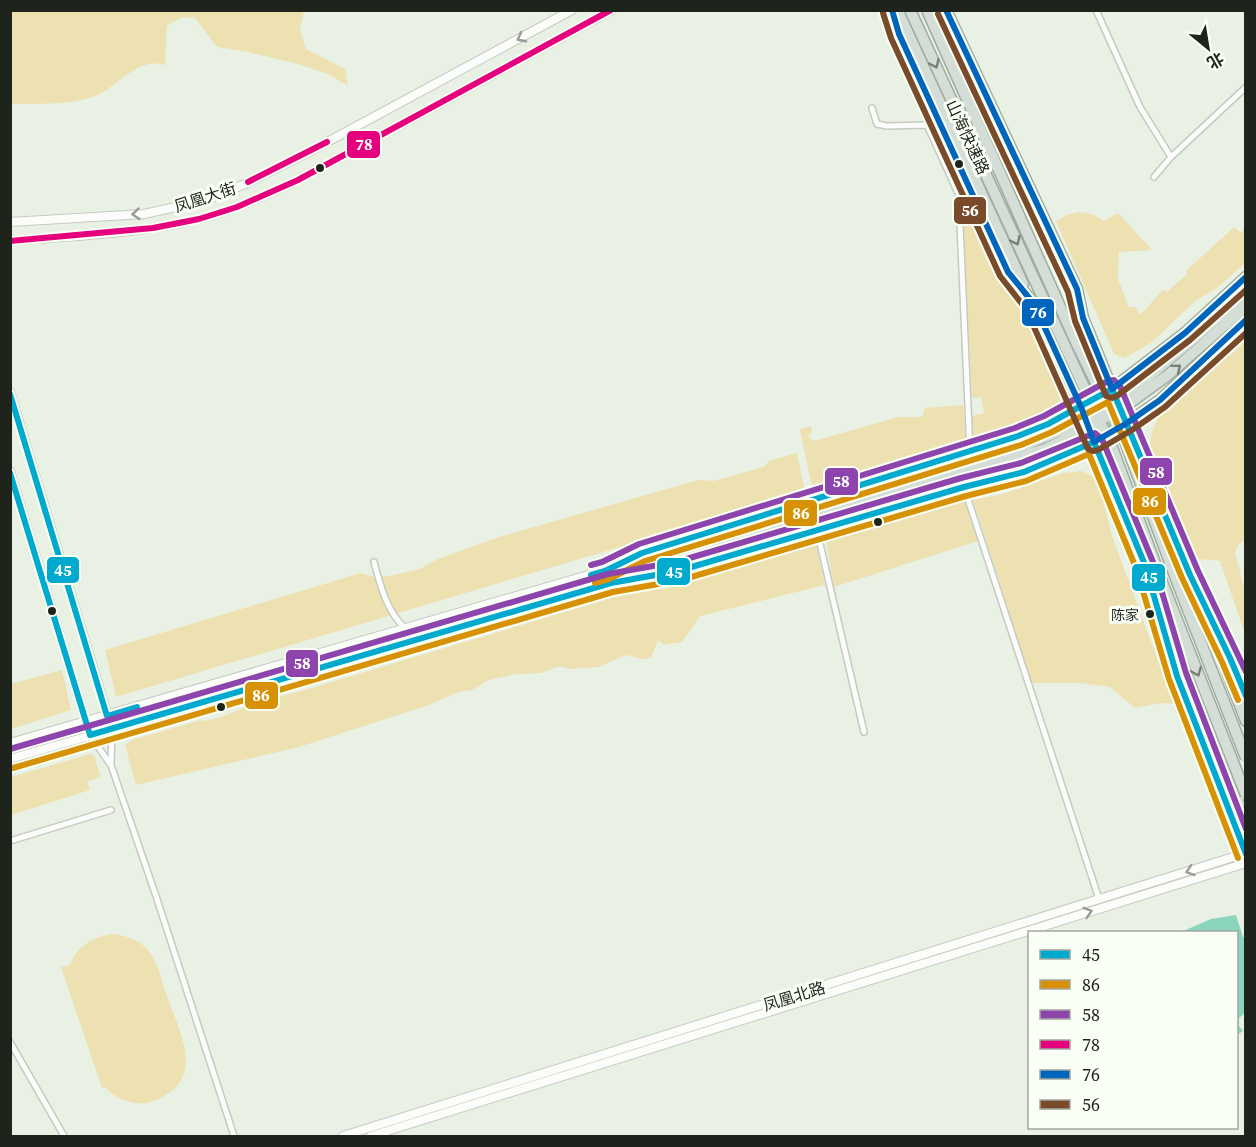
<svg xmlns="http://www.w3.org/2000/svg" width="1256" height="1147" font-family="'Source Serif 4','Noto Sans SC',serif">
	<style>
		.green { fill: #eee1b1 }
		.water { fill: #8ad5be }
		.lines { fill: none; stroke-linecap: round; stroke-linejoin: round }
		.street-casing { stroke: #c5cbc1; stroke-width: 8 }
		.secondary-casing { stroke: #c5cbc1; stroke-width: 10 }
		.highway-casing { stroke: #9fada0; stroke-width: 13 }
		.street { stroke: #fcfdfb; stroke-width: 5 }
		.secondary { stroke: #fcfdfb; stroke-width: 8 }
		.highway { stroke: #d4ded6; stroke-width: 10 }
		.highway-bridge-casing { stroke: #9fada0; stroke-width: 13; stroke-linecap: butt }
		.highway-bridge { stroke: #d4ded6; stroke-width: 10 }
		.bus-1-casing { stroke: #fafff6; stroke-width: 10 }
		.bus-2-casing { stroke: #fafff6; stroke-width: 10 }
		.bus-3-casing { stroke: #fafff6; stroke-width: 10 }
		.bus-4-casing { stroke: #fafff6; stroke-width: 10 }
		.bus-5-casing { stroke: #fafff6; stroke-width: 10 }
		.bus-6-casing { stroke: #fafff6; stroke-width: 10 }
		.bus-1 { stroke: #00a9ce; stroke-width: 6 }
		.bus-2 { stroke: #d69204; stroke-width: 6 }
		.bus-3 { stroke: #8e44ad; stroke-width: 6 }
		.bus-4 { stroke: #e5007d; stroke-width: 6 }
		.bus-5 { stroke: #0065bd; stroke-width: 6 }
		.bus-6 { stroke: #7a4b2a; stroke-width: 6 }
		.oneway { stroke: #989b96 }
		.oneway2 { stroke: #798078 }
		.bus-dot { fill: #1e231b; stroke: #fafff6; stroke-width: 2 }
		.labels { text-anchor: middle; stroke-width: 6; stroke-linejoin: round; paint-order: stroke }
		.bus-label { font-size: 14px; fill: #1e231b; stroke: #fafff6; text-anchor: end }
		.street-label { font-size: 16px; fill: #1e231b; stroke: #fafff6 }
		.line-badge { stroke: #fafff6; stroke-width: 2 }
		.badge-label { font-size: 16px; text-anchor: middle; font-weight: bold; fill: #fff }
	</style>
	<rect width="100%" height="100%" fill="#e9f0e4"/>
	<path class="green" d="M11,10L304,11L300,30L306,49L345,69L348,86L328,74L298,64L248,52L217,47L195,18L182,17L167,26L165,65C137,56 118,87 95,96C68,106 38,103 11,104Z
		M968,207L975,217L986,240L1020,297L1061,392L1060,404L1048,414L974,440L972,416L984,413L981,397L972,398L963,212Z
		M1079,212L1092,214L1104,221L1118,213L1120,215L1152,250L1119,252L1118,279L1129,307H1135L1140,315L1163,290L1167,292L1187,274V270L1234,227L1241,233L1245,228V263L1216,289L1195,301L1152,342L1125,358L1114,354L1056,221L1069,214Z
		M1245,338L1246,539L1239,544L1235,553L1245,591V634L1220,561L1189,558L1154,462L1150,445L1152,431L1158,418L1241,345Z
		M963,405L966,445L963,447L819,490L811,483L800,429L811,426L812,433L807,436L814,441L898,417H921L924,413V408Z
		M797,453L805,492L116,697L105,650L361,573L374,577L389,576L420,569L438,559L496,538L698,480L713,481L764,467L769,461Z
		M1082,471L1093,477L1100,489L1112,536L1174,704L1162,703L1135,708L1110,687L1080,683H1032L973,500L1003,494L1063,473Z
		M962,494L976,526L978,541L834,587L825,534L861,527L902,511Z
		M814,537L825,585L700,616L682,642L664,645L658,640L651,658L642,659L626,655L598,667L568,669L560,666L541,673L517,674L488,680L472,690L458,692L429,705L299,747L136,785L125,745L132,740L197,721C219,721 235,710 256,703C275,697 295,693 315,687Z
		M62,670L71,710L11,729V684Z
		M91,754L94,755L100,775L99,778L87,781L90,790L11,815V777Z
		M114,934C125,936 136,939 144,946C158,958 161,980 167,996C176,1023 199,1064 175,1088C167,1095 157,1101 147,1103C131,1105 115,1099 105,1087L102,1088L61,967L70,965C77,945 95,936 114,934Z"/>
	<path class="water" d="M1236,915L1243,937L1246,938L1245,1013L1239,1018V1026L1243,1031L1237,1035L1236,932H1181L1211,919Z"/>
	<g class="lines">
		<g class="street-casing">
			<path id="street" d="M1096,10L1140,107L1171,157
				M872,108L877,124L887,126L927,125L958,193L959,202L970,452
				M1154,177L1171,157L1246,87
				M964,487L1099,899
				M817,531L864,732
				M374,562C380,585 387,612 405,628
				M112,730L111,765L156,896L234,1136
				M90,735L110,764
				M10,841L111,810
				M10,1042L64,1136"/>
		</g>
		<g class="secondary-casing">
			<path id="secondary" d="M10,222L144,214L203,201L245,184L305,154L572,10
				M10,241C73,236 138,234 199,219C234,210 266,195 298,180L612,10
				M10,392L112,730
				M10,471L90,735
				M626,561L642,553L1018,436L1048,424L1112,389L1192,579
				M640,578L678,571L964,487L1024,472L1094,442L1146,568
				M1161,620L1177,676L1246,855
				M1214,624L1230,658L1246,697
				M10,743L609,569
				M10,759L614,583
				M343,1136L1246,853
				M371,1136L1246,863"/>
		</g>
		<g class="highway-casing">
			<path id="highway" d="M892,10L899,34L1008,272L1034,304L1081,407L1094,442L1127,423L1160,400L1246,320
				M901,10L908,32L1023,284
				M936,10L952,36
				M946,10L1077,289L1083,318L1112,389L1185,333L1246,277
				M1035,216L1077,305
				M1219,317L1246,293
				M1226,324L1246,306
				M1145,565L1184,668L1246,821
				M605,571L854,498
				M1190,575L1246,721
				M611,583L724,546L857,507"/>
		</g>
		<use href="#street" class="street"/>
		<use href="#secondary" class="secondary"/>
		<use href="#highway" class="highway"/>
		<g class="highway-bridge-casing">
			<path id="highway-bridge" d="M910,10L1113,450L1162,582L1246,795
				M927,10L1075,340L1126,444L1178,584L1246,758
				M854,498L1005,453L1074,425L1105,408L1139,385L1219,317
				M857,507L1045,449L1077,434L1127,405L1168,375L1226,324"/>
		</g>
		<use href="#highway-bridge" class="highway-bridge"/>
		<g class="bus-1-casing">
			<path id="bus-1" d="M10,394L107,716L137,707
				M10,473L90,735L611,583L678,571L964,487L1024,472L1094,442L1145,565L1177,676L1246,854
				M591,575L605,571L642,553L1018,436L1048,424L1112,389L1190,575L1230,658L1246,696"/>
		</g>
		<g class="bus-2-casing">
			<path id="bus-2" d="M595,583L609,579L645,561L1021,445L1052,432L1108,402L1182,578L1222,662L1238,700
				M13,768L613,592L681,580L966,496L1026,481L1089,454L1136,568L1169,679L1238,858"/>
		</g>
		<g class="bus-3-casing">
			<path id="bus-3" d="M591,565L602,562L639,544L1015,428L1044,416L1108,381L1114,380L1120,386L1198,571L1246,672
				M10,749L608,574L676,562L961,478L1021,463L1095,433L1102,439L1153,562L1186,673L1246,829"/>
		</g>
		<g class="bus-4-casing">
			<path id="bus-4" d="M248,182L327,142
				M10,241L153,228L199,219L237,207L298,180L611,10"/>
		</g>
		<g class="bus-5-casing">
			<path id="bus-5" d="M892,10L899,34L1008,272L1034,304L1081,407L1094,442L1127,423L1160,400L1246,320
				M946,10L1077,289L1083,318L1112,389L1185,333L1246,277"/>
		</g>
		<g class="bus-6-casing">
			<path id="bus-6" d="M883,13L891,38L1000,276L1026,309L1088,449L1093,451L1098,450L1132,430L1165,407L1246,333
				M938,14L1068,292L1075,321L1106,396L1112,398L1117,396L1190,340L1246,290"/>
		</g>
		<use href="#bus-1" class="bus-1"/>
		<use href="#bus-2" class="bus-2"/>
		<use href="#bus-3" class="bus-3"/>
		<use href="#bus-4" class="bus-4"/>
		<use href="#bus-5" class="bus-5"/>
		<use href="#bus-6" class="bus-6"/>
	</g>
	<defs><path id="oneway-chevron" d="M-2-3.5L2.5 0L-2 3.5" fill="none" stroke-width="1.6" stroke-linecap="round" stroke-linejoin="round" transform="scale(1.5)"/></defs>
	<g class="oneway">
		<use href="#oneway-chevron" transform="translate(521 38) rotate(152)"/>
		<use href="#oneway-chevron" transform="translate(136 214) rotate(175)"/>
		<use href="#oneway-chevron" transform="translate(1190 871) rotate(162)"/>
		<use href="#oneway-chevron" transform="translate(1088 912) rotate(-17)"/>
	</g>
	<g class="oneway2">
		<use href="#oneway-chevron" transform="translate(935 64) rotate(65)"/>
		<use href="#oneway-chevron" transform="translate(1016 241) rotate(65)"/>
		<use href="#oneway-chevron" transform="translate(1177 368) rotate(-40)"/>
		<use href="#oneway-chevron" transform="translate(1197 672) rotate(68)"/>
	</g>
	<g class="bus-dot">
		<circle cx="959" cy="164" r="5"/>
		<circle cx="320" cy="168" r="5"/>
		<circle cx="878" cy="522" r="5"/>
		<circle cx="52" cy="611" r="5"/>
		<circle cx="1150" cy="614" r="5"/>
		<circle cx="221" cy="707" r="5"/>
	</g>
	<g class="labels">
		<g class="bus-label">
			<text x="1139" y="620">陈家</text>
		</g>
		<g class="street-label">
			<text transform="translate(968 137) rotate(65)" y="6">山海快速路</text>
			<text transform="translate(205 197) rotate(-18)" y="6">凤凰大街</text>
			<text transform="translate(794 996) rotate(-17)" y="6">凤凰北路</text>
		</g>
	</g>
	<g class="line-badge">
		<rect x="346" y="130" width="35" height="29" rx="6" fill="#e5007d"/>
		<rect x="953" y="196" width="34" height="29" rx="6" fill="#7a4b2a"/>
		<rect x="1021" y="298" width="34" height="29" rx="6" fill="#0065bd"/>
		<rect x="1139" y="457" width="34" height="29" rx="6" fill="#8e44ad"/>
		<rect x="824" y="467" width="35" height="29" rx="6" fill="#8e44ad"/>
		<rect x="1132" y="487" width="35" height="29" rx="6" fill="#d69204"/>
		<rect x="783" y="499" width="35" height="28" rx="6" fill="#d69204"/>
		<rect x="46" y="556" width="34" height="28" rx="6" fill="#00a9ce"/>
		<rect x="656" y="557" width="35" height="29" rx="6" fill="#00a9ce"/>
		<rect x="1131" y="563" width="35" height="29" rx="6" fill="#00a9ce"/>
		<rect x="285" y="649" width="34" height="29" rx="6" fill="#8e44ad"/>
		<rect x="244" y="681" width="35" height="29" rx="6" fill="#d69204"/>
	</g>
	<g class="badge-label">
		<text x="364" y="150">78</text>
		<text x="970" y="216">56</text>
		<text x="1038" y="318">76</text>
		<text x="1156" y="478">58</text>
		<text x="841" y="487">58</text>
		<text x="1150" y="507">86</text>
		<text x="801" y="519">86</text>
		<text x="63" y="576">45</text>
		<text x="674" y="578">45</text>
		<text x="1149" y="583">45</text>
		<text x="302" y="669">58</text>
		<text x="261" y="701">86</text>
	</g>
	<rect width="1256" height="1147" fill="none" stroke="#1e231b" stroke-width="24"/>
	<rect x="1028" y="931" width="210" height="198" fill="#fafff6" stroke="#a2a79e" stroke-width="1.5"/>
	<rect x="1040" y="950" width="30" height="9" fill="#00a9ce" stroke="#a2a79e" stroke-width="1.5"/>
	<text x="1082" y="961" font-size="18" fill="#1e231b">45</text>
	<rect x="1040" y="980" width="30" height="9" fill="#d69204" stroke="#a2a79e" stroke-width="1.5"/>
	<text x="1082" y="991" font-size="18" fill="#1e231b">86</text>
	<rect x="1040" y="1010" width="30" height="9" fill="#8e44ad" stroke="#a2a79e" stroke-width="1.5"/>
	<text x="1082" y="1021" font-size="18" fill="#1e231b">58</text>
	<rect x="1040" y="1040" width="30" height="9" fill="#e5007d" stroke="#a2a79e" stroke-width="1.5"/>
	<text x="1082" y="1051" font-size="18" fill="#1e231b">78</text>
	<rect x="1040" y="1070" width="30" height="9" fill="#0065bd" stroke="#a2a79e" stroke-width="1.5"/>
	<text x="1082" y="1081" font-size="18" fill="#1e231b">76</text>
	<rect x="1040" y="1100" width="30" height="9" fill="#7a4b2a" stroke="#a2a79e" stroke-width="1.5"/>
	<text x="1082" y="1111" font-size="18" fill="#1e231b">56</text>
	<g transform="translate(1208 48) rotate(150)" stroke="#fafff6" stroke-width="4.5" paint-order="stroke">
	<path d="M0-4.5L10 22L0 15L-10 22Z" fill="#1e231b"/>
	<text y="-9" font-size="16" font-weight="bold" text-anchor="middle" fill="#1e231b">北</text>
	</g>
</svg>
